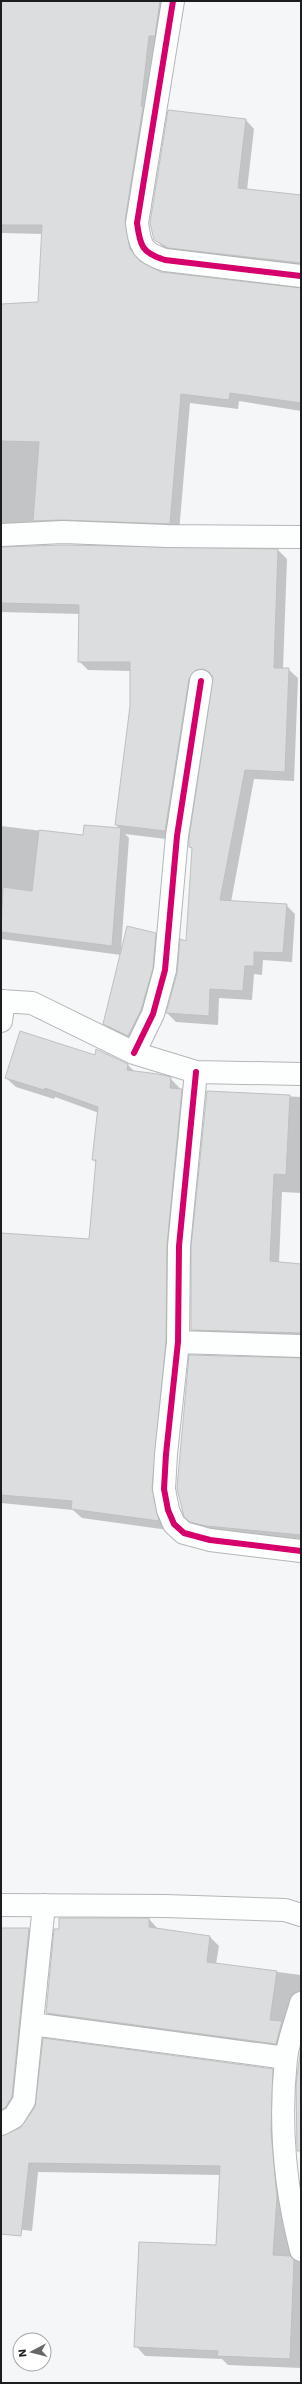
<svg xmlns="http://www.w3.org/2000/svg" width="302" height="2384" font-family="'Work Sans',sans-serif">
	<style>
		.shadow { fill: #0003 }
		.building { fill: #dbddde; stroke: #bec0c1 }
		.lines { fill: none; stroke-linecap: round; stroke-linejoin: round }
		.minor-casing { stroke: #b4b6b7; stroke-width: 24 }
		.minor { stroke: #fdfefe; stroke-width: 22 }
		.cycleway-casing { stroke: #fff; stroke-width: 8 }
		.cycleway { stroke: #d6006c; stroke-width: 6 }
	</style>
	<rect width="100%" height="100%" fill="#f4f6f8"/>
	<path class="shadow" d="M1,1H170L136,250L141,264L163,273L301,289V411L239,401L238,409L190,403L179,532L1,535V305L39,303L43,234L1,233Z
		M245,119L254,129L247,190L301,196V271L168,253L154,238Z
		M63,546L278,550L287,559L283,669H288L298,678L294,781L254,779L231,902L286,905L295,914L292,962L263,960L262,975L254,974L252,1000L219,998L218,1025L176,1022L167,1013L187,942L193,850L190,847L214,677L206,678L174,840L125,834L129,838L121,950L155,934L164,943L137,1044L113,1032L104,1023L121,955L1,939V826L84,836L120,829L116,825L131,706V671L88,670L79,661L80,614L1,612V548Z
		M96,1056L128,1065L135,1072L170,1078L191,1100L168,1530L82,1518L73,1510L1,1503V1234L89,1240L97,1164L93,1159L99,1113L55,1097L54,1099L16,1087L6,1078Z
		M208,1092L301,1097V1193L282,1192L279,1263L301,1265V1342L201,1339L192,1329Z
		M190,1356L301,1359V1543L216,1535L195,1526L185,1516L178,1488Z
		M149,1919L158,1929L210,1937L219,1946L216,1964L301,1975V2004L285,2053L56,2022L47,2013Z
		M1,1929H29L38,1938L21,2106L1,2126Z
		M272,2070L282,2079L289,2225L299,2262H301V2368L228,2365L222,2359L145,2356L136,2346L217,2246L221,2175L38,2172L32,2231L1,2227V2137L7,2136L25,2125Z"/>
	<path class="building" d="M1,1H160L155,36H149L141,106L143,107L125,221L130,249L140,261L161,272L301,288V403L230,393L229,400L181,394L170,524L63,520L33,521L39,442L1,441V304L38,302L42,225H1Z
		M168,110L246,119L238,188L301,195V263L168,248L154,240L150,223Z
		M63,545L278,549L274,668H289L285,772L245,770L220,900L287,904L283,953L254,952V966H245L243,991L210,989L209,1016L166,1013L177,973L180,939L186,941L192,848L189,847V838L213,677L209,672L203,669L196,670L189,679L165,831L115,825L130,706V662H78L79,605L1,603V547Z
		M84,825L121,828L112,946L1,932L3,887L32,891L39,830L83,835Z
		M127,926L156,933L153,968L141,1010L128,1036L103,1024Z
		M20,1031L95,1055L96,1049L128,1064L127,1070L158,1074L171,1077L170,1088L182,1089L167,1245L166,1341L152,1488L159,1521L71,1509L72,1501L1,1495V1233L89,1239L96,1160H92L98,1107L45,1088L44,1090L5,1078Z
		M207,1091L290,1095L286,1175L274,1174L270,1261L301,1264V1333L191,1330V1247Z
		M189,1355L301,1358V1535L206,1526L190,1522L184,1517L177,1488Z
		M59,1918H149V1927L210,1936L207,1962L277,1971L270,2020L282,2021L276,2044L46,2013L54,1929H59Z
		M1,1928H29L12,2097L5,2108L1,2110Z
		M43,2038L273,2069L271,2132L277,2197L273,2255L290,2256L294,2260L290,2359L217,2356L218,2351L134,2347L139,2242L216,2245L220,2166L29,2163L21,2236L1,2234V2136L20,2128L35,2107Z
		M301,2047V2151H297L296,2084Z"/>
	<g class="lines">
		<g class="minor-casing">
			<path id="minor" d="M173,1L137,223C140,246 142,253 165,260L301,276
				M1,535L63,532L167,536L301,537
				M1,1001L32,1003L134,1053L196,1072L301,1074
				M1,1021L4,1001
				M134,1053L153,1014L165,970L177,836L201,681
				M196,1072L179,1246L178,1342L166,1454L164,1489L168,1510L174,1524L184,1533L210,1540L301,1551
				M178,1342L301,1346
				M1,1905L165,1906L285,1910L301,1915
				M301,2003C296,2021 288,2041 286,2059C279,2124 285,2188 301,2250
				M32,2024L286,2058
				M1,2124L14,2117L24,2101L44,1905"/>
		</g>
		<use href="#minor" class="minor"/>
		<g class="cycleway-casing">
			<path id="cycleway" d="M173,1L137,223C140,246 142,253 165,260L301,276
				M134,1053L153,1014L165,970L177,836L201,681
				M196,1072L179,1246L178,1342L166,1454L164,1489L168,1510L174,1524L184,1533L210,1540L301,1551"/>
		</g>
		<use href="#cycleway" class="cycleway"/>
	</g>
	<rect width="302" height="2384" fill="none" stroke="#1c1d1e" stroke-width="4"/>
	<g transform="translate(32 2352) rotate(263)"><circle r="19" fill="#ffffff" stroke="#a4a5a5"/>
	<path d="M0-3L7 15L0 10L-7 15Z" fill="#68696a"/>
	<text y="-6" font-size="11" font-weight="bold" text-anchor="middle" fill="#1c1d1e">N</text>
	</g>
</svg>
